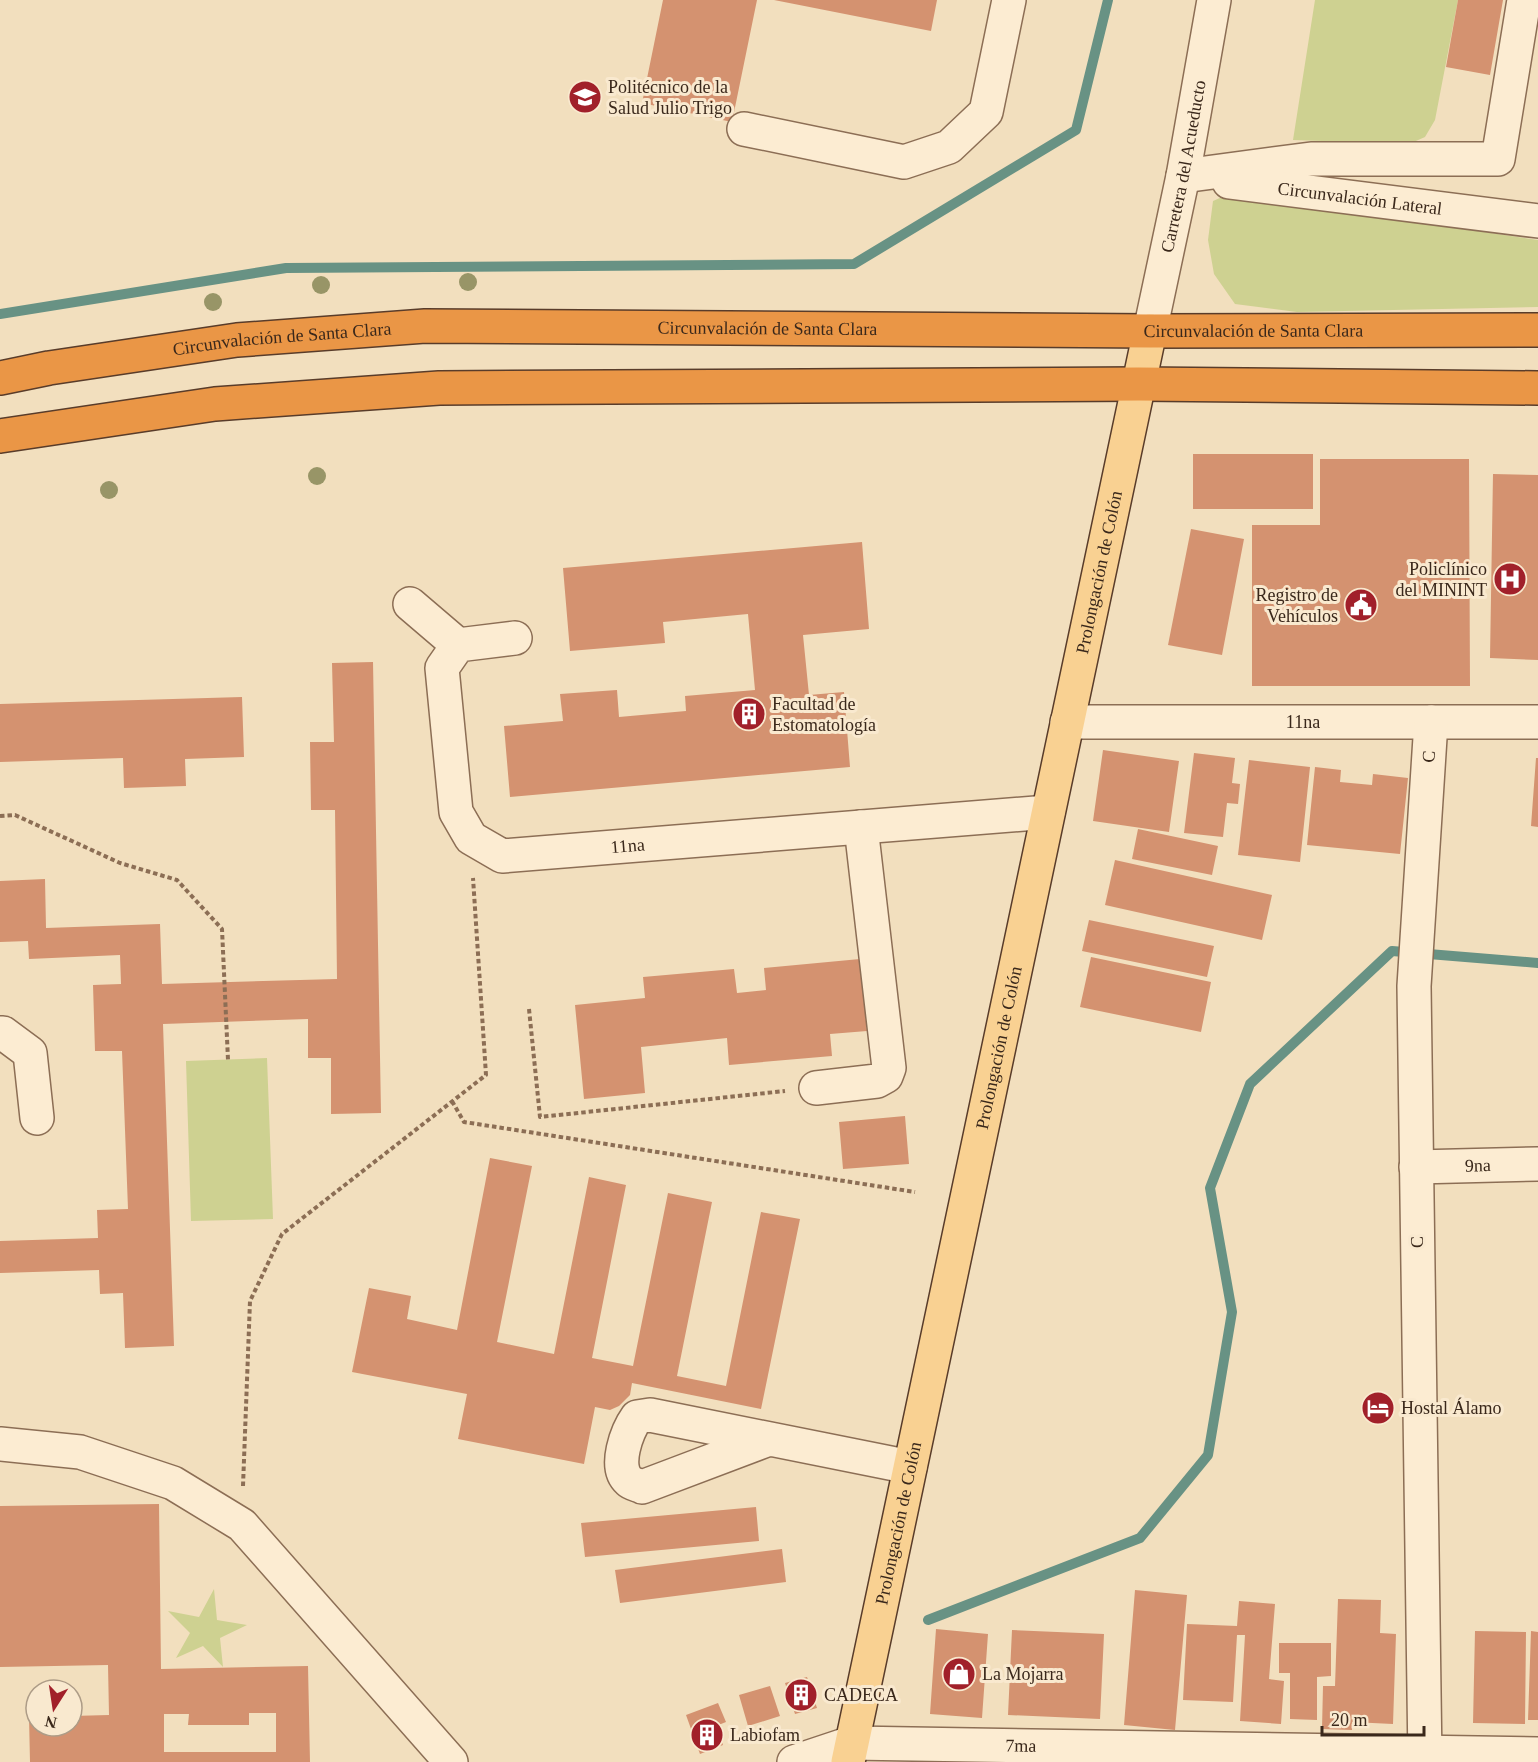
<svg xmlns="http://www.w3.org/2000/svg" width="1538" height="1762" font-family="Georgia,serif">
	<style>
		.green { fill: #ced191 }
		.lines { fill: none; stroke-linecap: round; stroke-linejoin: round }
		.stream { stroke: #689284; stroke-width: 10 }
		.building { fill: #d49270; fill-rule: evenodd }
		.minor-casing { stroke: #8c6e55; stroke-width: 36 }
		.major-casing { stroke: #593c2a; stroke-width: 36 }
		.highway-casing { stroke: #593c2a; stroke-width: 36 }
		.path { stroke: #8c6e55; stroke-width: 4; stroke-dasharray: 4.5 3; stroke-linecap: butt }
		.minor { stroke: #fcecd2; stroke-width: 33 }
		.major { stroke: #f9d192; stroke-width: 33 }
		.highway { stroke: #ea9646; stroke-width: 33 }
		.tree { fill: #989567 }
		.labels { text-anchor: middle; stroke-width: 6; stroke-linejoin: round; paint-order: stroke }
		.poi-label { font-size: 18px; fill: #3a281b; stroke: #f9e9cf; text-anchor: start }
		.street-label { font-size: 18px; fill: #3a281b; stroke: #f9e9cf }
	</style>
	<rect width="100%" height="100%" fill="#f2dfbe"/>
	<path class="green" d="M1315,0H1458L1435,120L1425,137L1409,144L1293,140Z
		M1229,194L1538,240V307L1297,312L1235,304L1214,274L1208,240L1213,201Z
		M267,1058L273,1219L191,1221L186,1061Z
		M214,1589L217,1620L247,1625L220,1638L223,1667L203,1646L176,1658L190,1633L168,1611L199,1617Z"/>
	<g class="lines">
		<path class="stream" d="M0,314L286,268L854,264L1076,130L1108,0
			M928,1620L1140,1538L1208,1455L1232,1312L1210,1188L1250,1084L1392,951L1538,963"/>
	</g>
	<path class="building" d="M663,0H757L732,122L642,103Z
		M774,0H937L931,31Z
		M1458,0H1503L1490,75L1446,67Z
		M1193,454H1313V509H1193Z
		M1320,459H1469L1470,686H1252V525H1320Z
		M1493,474L1538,475V660L1490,658Z
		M1191,529L1244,539L1222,655L1168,645Z
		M862,542L869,629L803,635L809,695L844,692L850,767L510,797L504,726L563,721L560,694L617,690L619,717L686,711L685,696L755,690L748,614L663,622L665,643L570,651L563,568Z
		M373,662L381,1113L331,1114V1058H308V1019L163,1024L174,1346L125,1348L123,1293L100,1294L99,1270L0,1273V1241L98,1238L97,1210L128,1209L122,1051H95L93,985L121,984L120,955L29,959L28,941L0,942V881L45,879L46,928L160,924L162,984L337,979L335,810H311L310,742H334L332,663Z
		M242,697L244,757L185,759L186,786L124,788L123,758L0,762V704Z
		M1103,750L1179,761L1169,832L1093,821Z
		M1194,753L1235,758L1232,783L1240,784L1238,804L1227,803L1223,837L1184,833Z
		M1536,758H1538V827L1531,826Z
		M1249,760L1310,767L1300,862L1238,855Z
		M1315,767L1341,770L1340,782L1372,785L1373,774L1408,778L1400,854L1307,845Z
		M1138,829L1218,846L1212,875L1132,859Z
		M1115,860L1272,895L1262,940L1105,905Z
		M1089,920L1214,946L1207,977L1082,951Z
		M1091,957L1211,982L1201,1032L1080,1007Z
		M860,959L867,1031L830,1034L832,1056L729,1065L727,1038L641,1047L645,1093L584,1099L575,1005L645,998L643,977L734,969L737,993L766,990L764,968Z
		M905,1116L909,1164L843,1169L839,1122Z
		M490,1158L532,1166L497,1342L554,1354L589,1177L626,1185L592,1358L633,1366L668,1193L712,1202L677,1376L726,1386L761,1212L800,1219L761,1409L632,1383L630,1395L619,1406L610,1410L595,1407L584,1464L458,1439L467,1394L352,1372L369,1288L411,1296L407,1319L457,1330Z
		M159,1504L161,1669L308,1666L310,1762H30L29,1716H36V1726H72V1716L109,1715L108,1665L0,1667V1506ZM249,1713H276V1752H164V1714H189L188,1725H249Z
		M756,1507L759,1541L585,1557L581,1523Z
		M782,1549L786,1582L620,1603L615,1570Z
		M1135,1590L1187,1595L1175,1730L1124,1725Z
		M1338,1599L1381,1600L1380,1633L1396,1634L1393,1724L1352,1722V1730L1322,1729L1323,1686H1335Z
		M1239,1601L1275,1604L1269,1679L1284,1681L1281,1724L1240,1721L1245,1635H1237L1233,1702L1183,1700L1187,1624L1237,1626Z
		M936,1629L988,1634L982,1718L930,1714Z
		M1012,1630L1104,1634L1100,1719L1008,1715Z
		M1475,1631L1526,1632L1525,1724L1473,1723Z
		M1531,1631L1538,1632V1720H1528Z
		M1279,1643H1331V1676L1317,1677V1720L1290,1719V1673H1279Z
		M807,1677L817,1708L795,1714L785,1683Z
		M770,1686L780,1716L748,1726L739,1695Z
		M718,1703L726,1722L716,1726L723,1745L700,1754L686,1715Z"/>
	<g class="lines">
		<g class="minor-casing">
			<g id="minor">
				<path d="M744,129L904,162L949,147L986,112L1009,0"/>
				<path d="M1183,176L1311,159H1498L1524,0"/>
				<path id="s1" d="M1229,182L1538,221"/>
				<path id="s2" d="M1150,331L1183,176L1214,0"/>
				<path d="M410,604L458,645"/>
				<path id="s3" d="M515,638L458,645L442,668L456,812L471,838L502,856L1048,812"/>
				<path id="s4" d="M1067,722H1538"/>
				<path d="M0,1033H3L30,1053L37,1118"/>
				<path d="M816,1088L877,1081L886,1076L889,1068L861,827"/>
				<path id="s5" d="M1416,1167L1538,1164"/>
				<path d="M769,1439L642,1487C639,1485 632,1484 629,1481C613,1467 627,1431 637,1417L650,1415L910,1467"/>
				<path d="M0,1444L80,1452L173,1483L242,1525L451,1762"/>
				<path id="s6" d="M794,1762L851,1743L1538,1754"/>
				<path id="s7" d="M1425,1762L1414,986L1431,722"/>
			</g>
		</g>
		<g class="major-casing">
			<g id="major">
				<path id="s8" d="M848,1762L1150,331"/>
			</g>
		</g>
		<g class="highway-casing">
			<g id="highway">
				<path id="s9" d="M0,378L49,368L237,340L425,326L1150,331L1538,330"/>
				<path d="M0,436L215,404L439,388L1139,384L1538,388"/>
			</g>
		</g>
		<path class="path" d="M0,816L15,815L120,863L177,880L222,929L228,1060
			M529,1009L540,1117L785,1091
			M452,1101L464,1122L915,1192
			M243,1486L250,1301L282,1234L486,1075L473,878"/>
		<use href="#minor" class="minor"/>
		<use href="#major" class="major"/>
		<use href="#highway" class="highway"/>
	</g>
	<g class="tree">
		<circle cx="468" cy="282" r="9"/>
		<circle cx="321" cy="285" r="9"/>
		<circle cx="213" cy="302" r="9"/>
		<circle cx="317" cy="476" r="9"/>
		<circle cx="109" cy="490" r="9"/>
	</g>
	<defs>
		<g id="university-disc" transform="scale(1.725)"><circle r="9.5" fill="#a1202a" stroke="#f9e9cf"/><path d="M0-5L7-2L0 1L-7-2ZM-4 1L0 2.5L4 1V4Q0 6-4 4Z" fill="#fff"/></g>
		<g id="hospital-disc" transform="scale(1.725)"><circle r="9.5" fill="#a1202a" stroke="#f9e9cf"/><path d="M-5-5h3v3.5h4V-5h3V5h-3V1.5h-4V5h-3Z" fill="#fff"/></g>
		<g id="civic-disc" transform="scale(1.725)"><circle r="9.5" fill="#a1202a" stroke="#f9e9cf"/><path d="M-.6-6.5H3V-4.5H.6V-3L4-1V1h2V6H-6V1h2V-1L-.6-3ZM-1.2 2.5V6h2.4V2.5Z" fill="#fff"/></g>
		<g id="building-disc" transform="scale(1.725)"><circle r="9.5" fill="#a1202a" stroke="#f9e9cf"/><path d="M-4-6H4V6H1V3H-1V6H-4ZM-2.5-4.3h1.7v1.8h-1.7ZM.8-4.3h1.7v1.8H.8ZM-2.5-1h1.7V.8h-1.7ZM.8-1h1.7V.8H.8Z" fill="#fff"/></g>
		<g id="hotel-disc" transform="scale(1.725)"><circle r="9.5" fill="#a1202a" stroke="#f9e9cf"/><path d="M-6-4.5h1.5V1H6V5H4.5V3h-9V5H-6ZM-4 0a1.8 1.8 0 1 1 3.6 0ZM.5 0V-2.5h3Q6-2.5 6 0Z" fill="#fff"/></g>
		<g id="shop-disc" transform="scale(1.725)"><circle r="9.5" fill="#a1202a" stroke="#f9e9cf"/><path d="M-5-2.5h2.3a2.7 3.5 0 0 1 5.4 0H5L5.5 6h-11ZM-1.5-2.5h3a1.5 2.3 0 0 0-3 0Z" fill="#fff"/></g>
	</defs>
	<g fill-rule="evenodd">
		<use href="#university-disc" x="585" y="97"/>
		<use href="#hospital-disc" x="1510" y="579"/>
		<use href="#civic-disc" x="1361" y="605"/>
		<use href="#building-disc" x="749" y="714"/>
		<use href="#hotel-disc" x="1378" y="1408"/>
		<use href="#shop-disc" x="959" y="1674"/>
		<use href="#building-disc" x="801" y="1695"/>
		<use href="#building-disc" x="707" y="1735"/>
	</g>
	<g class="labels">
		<g class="poi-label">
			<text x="608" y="93">Politécnico de la<tspan x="608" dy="21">Salud Julio Trigo</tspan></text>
			<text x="1487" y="575" text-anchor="end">Policlínico<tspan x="1487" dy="21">del MININT</tspan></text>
			<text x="1338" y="601" text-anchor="end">Registro de<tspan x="1338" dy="21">Vehículos</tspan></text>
			<text x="772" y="710">Facultad de<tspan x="772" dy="21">Estomatología</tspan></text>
			<text x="1401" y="1414">Hostal Álamo</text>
			<text x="982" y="1680">La Mojarra</text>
			<text x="824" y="1701">CADECA</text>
			<text x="730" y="1741">Labiofam</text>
		</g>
		<g class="street-label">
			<text dy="6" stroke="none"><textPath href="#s2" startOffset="168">Carretera del Acueducto</textPath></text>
			<text dy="6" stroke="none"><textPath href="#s1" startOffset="132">Circunvalación Lateral</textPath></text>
			<text dy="6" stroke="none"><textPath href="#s9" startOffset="771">Circunvalación de Santa Clara</textPath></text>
			<text dy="6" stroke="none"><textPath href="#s9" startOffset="1257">Circunvalación de Santa Clara</textPath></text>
			<text dy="6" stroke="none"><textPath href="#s9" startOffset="285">Circunvalación de Santa Clara</textPath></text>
			<text dy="6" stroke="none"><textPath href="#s8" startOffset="1216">Prolongación de Colón</textPath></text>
			<text dy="6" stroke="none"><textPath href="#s4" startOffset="236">11na</textPath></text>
			<text dy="6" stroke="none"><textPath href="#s7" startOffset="1006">C</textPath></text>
			<text dy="6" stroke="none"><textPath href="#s3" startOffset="422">11na</textPath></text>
			<text dy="6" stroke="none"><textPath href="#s8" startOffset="730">Prolongación de Colón</textPath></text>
			<text dy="6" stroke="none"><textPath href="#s5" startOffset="62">9na</textPath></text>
			<text transform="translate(1417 1242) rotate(-91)" y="6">C</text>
			<text dy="6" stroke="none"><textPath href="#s8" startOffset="244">Prolongación de Colón</textPath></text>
			<text dy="6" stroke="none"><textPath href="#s6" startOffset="230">7ma</textPath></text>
		</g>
	</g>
	<g transform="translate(54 1708) rotate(192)"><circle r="28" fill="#f9e9cf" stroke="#ad9c87" stroke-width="1.5"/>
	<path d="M0-4.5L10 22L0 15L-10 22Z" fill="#a1202a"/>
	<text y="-9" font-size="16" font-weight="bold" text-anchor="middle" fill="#3a281b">N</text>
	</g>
	<path d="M1322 1726v9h102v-9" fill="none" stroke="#3a281b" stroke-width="3"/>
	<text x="1331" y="1726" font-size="18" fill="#3a281b" stroke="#f9e9cf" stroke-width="4.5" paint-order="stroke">20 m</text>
</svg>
